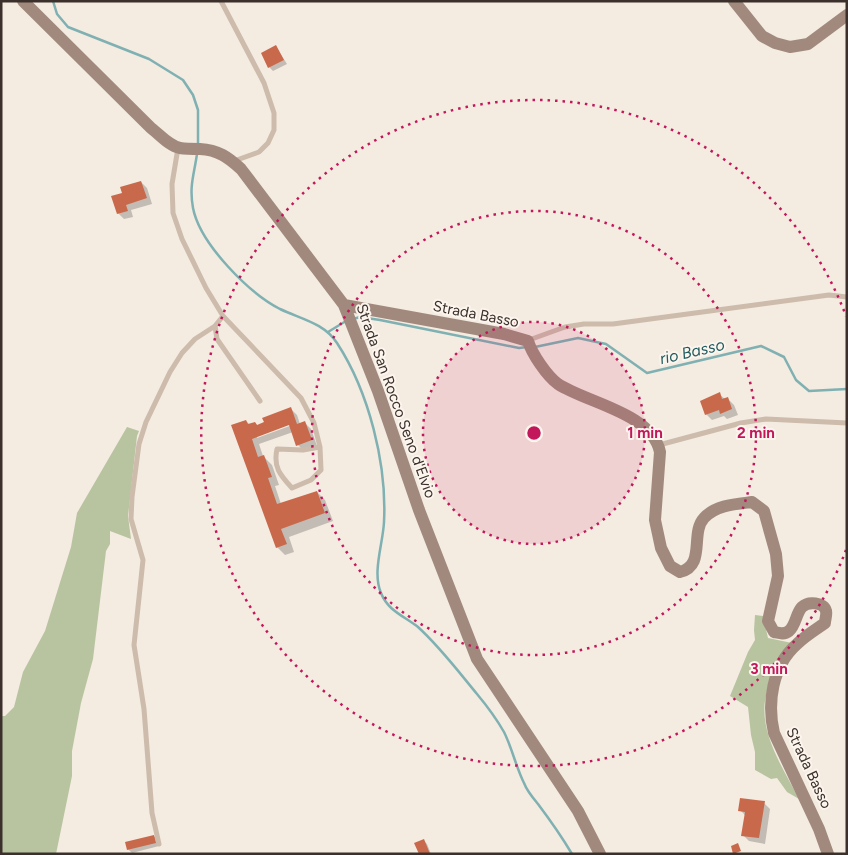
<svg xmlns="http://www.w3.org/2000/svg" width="848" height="855" font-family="Figtree,sans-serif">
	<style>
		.green { fill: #b8c4a0 }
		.shadow { fill: #0003; fill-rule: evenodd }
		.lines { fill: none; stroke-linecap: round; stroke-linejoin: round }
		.stream { stroke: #7fb0b2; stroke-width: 2.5 }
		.building { fill: #c8694b }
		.lane { stroke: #cdbbac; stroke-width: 5 }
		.secondary { stroke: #a18a7d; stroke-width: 12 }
		.ring { fill: none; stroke: #c2185b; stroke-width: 2.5; stroke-dasharray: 2.5 5 }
		.labels { text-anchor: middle; stroke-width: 4; stroke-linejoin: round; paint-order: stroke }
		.street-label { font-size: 15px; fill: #3b302b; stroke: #fbf5ee }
		.water-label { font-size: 16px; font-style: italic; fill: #1f5a5e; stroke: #fbf5ee }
		.centre { fill: #c2185b; stroke: #fbf5ee; stroke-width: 2.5 }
		.ring-label { font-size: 15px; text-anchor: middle; font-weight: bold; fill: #c2185b; stroke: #fbf5ee; stroke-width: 4; stroke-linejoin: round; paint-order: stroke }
	</style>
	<rect width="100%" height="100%" fill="#f4ebe1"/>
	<path class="green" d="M127,427L139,431L137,436L128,516L131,539L110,531V544L106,551L93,659L81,703L72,751V776L56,854H1V716H5L14,707L23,672L45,631L71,547L77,513Z
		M755,615L763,616L768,638L792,643C785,656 770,678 767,691C756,729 782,766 799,799L787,792L777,778L771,779L755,770V752L751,735L748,707L730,696L748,652L755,640L754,630Z"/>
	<path class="shadow" d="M276,47L287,64L273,71L269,67Z
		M141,182L147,188L152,204L131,210L133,217L124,219L118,213L123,194Z
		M719,394L725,399H728L734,405L738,415L727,419L724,416L712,420L706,414Z
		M291,409L297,415L300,424L305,423L311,429L317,446L304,451L298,445L293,432L259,444L263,456L272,465L279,485L275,486L281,504L317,492L325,500L333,521L289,537L294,552L285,555L277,547L246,421L250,425L255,423L258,426ZM295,422V424L257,438V436Z
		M764,803L770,809L765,844L749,841L743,835L746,816L740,810Z
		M154,836L157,840L159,846L132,853L128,849Z
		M423,840L427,844L431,854H420Z"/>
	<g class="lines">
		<path class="stream" d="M53,1L57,14L68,27L149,59L183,80L193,95L198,110V146
			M197,154C194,175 189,186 193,208C200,244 249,293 280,309C301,319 324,323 337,343C369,392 387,464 384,522C383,544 372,572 381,593C388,611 404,616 418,627C440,647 458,671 477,694C487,706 496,718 504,732C512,748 516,767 524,783C527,791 533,798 538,804C550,820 562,837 572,854
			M353,319L360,317L380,320L519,348L527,347
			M328,332L346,321
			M535,347L578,338L606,344L647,373L761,346L784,357L796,380L809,391L847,389"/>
	</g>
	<path class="building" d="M276,45L284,60L268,68L261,53Z
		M141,181L147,198L126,205L128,211L117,214L111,196L122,193L120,187Z
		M720,392L722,399L728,397L732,409L720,414L719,410L705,415L700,401Z
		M291,407L297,424L305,421L312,440L296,446L289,425L252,439L258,457L264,455L272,477L268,478L277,504L317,491L325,513L281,529L287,544L276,548L231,425L246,420L248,424L255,422L257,425L264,422L262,418Z
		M740,798L765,801L759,838L741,836L745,812L738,811Z
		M154,835L156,843L127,850L125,842Z
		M424,839L430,854H419L414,843Z
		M738,843L741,851L733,854L731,846Z"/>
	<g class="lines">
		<path class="lane" d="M221,1L264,83L274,113V130L268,143L259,152L234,161
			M178,148L172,184L173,213L182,239L206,288L223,316L301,398L314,423L320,447L321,470L311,480L292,488C280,475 273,467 277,449L303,450L320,447
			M215,326L217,339L260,401
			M529,340L565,327L584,324H613L829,295L847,297
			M659,445L741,423L766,419L847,423
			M159,844L152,813L144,709L134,645L143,560L131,519L132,497L139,444L146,422L170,372L182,353L195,339L215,326L223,316"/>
		<path class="secondary" d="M23,1L151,128C159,134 169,146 180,148C186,149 193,149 200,149C218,150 228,157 241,169L344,305L378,391L419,510L477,659L578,811L600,854
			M734,1L762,36L775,43L790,47L808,44L847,15
			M344,305L504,334L528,341C532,354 547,376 558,384C587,403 652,413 660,452L655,520L661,548L670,566L680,572C706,566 690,533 704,518C716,505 736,504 752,502L764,511L776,554L778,576L768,621L774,632C779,633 784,635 789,631C796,625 796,613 802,607C808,601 824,602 826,611C827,615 825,619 825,623C815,630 805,636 797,644C772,666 767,703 774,733L819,829L828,854"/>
	</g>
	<circle cx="534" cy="433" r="111" fill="#c2185b" fill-opacity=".12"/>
	<g class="ring">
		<circle cx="534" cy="433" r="111"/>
		<circle cx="534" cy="433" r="222"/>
		<path d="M846 550A333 333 0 1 1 846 316"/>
	</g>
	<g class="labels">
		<g class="street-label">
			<text transform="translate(476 314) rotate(11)" y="5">Strada Basso</text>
			<text transform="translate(396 401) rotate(70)" y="5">Strada San Rocco Seno d'Elvio</text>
			<text transform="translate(809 768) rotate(65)" y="5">Strada Basso</text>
		</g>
		<g class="water-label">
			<text transform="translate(692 351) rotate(-13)" y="6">rio Basso</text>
		</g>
	</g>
	<circle cx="534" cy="433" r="8" class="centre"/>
	<g class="ring-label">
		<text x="645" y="438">1 min</text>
		<text x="756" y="438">2 min</text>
		<text x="769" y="674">3 min</text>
	</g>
	<rect width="848" height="855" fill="none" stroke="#3b302b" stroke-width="5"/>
</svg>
